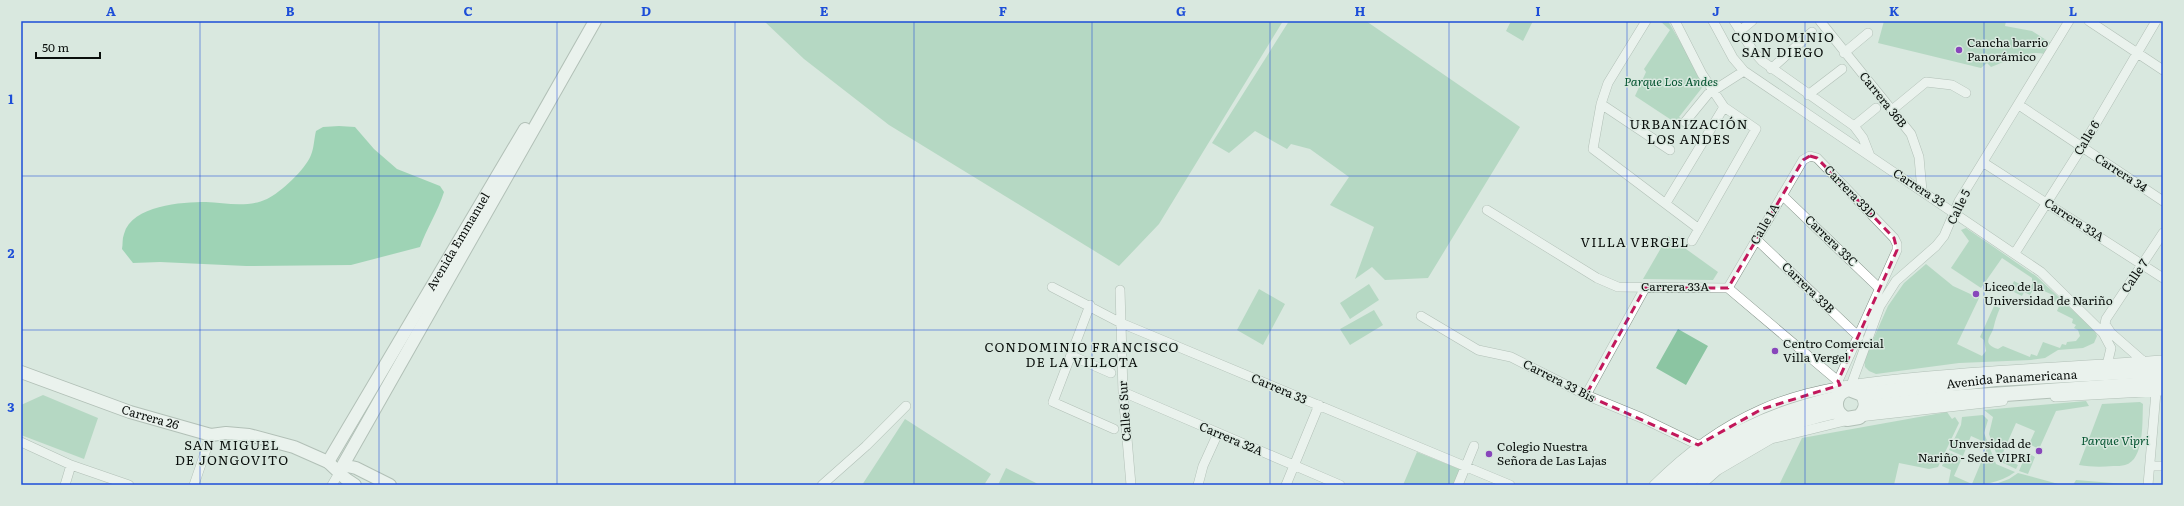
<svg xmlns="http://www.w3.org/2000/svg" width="2184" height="506" font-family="Literata,serif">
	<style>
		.green { fill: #8bc5a2 }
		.forest { fill: #58bb84 }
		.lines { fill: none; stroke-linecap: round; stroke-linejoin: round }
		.street-casing { stroke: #839188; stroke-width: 10 }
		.secondary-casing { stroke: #839188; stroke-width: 14 }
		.primary-casing { stroke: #839188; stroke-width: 16 }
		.street { stroke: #fff; stroke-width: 9 }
		.secondary { stroke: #fff; stroke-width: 12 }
		.primary { stroke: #fff; stroke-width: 14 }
		.marked { fill: none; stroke: #c2185b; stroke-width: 3; stroke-dasharray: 8 5; stroke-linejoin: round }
		.grid { fill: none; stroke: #1d4ed8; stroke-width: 1; stroke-opacity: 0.55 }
		.poi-dot { fill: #8846bb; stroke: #d9e8df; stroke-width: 1.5 }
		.labels { text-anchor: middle; stroke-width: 3; stroke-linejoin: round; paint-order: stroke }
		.poi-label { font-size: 12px; fill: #0a0f0c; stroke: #d9e8df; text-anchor: start }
		.park-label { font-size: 12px; font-style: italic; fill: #075633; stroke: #d9e8df }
		.street-label { font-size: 12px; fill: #0a0f0c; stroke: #d9e8df }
		.neighbourhood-label { font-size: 13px; letter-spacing: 1px; fill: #0a0f0c; stroke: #d9e8df }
		.neatline { fill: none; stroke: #1d4ed8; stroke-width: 1.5 }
		.grid-label { font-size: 13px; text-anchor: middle; font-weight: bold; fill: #1d4ed8 }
	</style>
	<rect width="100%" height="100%" fill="#d9e8df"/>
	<path class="green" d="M764,21H1283L1159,224L1119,266L889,125L804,59Z
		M1289,21H1366L1520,127L1428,278L1385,280L1372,267L1355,279L1374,227L1330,205L1349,177L1310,149L1291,144L1287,149L1255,131L1229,153L1212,143Z
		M1511,21H1533L1523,41L1506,31Z
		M1660,21H1668L1705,84L1679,117L1685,121L1682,127L1635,96L1646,72L1644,69L1670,30Z
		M1884,21H2006L2005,26L2032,31L2051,43L2045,54C2026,50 2008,60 1991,67L1987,63L1981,68L1878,43Z
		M1966,228L2036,276L2095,331L2097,336L2094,343L2083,348L2058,350L2045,358L2031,360L1959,363L1876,374L1869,371L1865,367L1864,360L1888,306L1904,283L1926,264L1953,286L1979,298L1957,344L1982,356L1986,351L1984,340L1980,337L1994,306L2000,308C1997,315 1995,321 1994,326C1992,337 1980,343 1998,349L2003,346L2030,357L2031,354L2037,356L2043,342L2060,348L2062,344L2066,345L2067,342L2076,341L2080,336L2078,330L2074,328L2076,325L2072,323L2073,319L2057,311L2060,304L2051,300L2053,295L2035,287L2030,295L2024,292L2022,296L2010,290L2014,281L2027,288L2032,285V278L2002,258L1981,288L1951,268L1969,241L1961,230Z
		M1668,236L1718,272L1713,280L1643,279Z
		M1369,284L1379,300L1350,319L1340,303Z
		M1259,289L1285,304L1263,345L1237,330Z
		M1374,310L1383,325L1350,345L1340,329Z
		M1678,329L1708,346L1686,385L1656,368Z
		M43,395L98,418L84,459L21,435V405Z
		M2086,401L2089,406L2056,411L2039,449L2029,444L2035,431L2016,423L2001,457L2018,465L2016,469L1999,461L1989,434L1993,417L1984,410Z
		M2140,402L2143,404C2142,420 2145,460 2125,465C2122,466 2117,466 2113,466C2101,467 2091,467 2079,465L2102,404Z
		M1947,412L1952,419L1955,417L1959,423L1938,467L1929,469L1899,463L1894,485H1779L1802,438Z
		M1983,415L1988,420L1984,433L1996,464L2015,472C1995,487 1972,485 1948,485L1951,470L1942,466L1948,452L1962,458L1954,476L1972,484L1987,448L1979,444L1980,440L1971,436L1963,456L1949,450L1961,425L1962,417Z
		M905,419L991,474L984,485H862Z
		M1417,452L1462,470L1456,485H1403Z
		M2027,452L2035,457L2028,474L2019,471Z
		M1006,468L1040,485H998Z
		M2018,473L2062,485H1993L2009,479Z
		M2076,480L2125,484L2128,485H2073Z"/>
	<path class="forest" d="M339,126L355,127L374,149L397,169L440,186L444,192C438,211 427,228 420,247L351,265L246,266L160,262L133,263L122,249C123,244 122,239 124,234C132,205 182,202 206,202C225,203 248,208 267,199C281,192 305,170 311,155C314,148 314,139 316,131L323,127Z"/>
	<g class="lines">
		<g class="street-casing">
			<path id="street" d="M1646,21L1608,83L1601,104L1593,149L1699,229
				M1675,21L1702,74L1724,107L1756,129L1692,241
				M1713,21L1733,58L1744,71L2041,272L2103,333L2111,348L2107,365
				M1734,21L1753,51L1762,61L1854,126L1863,138L1870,156
				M1820,21L1911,134L1919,157L1922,191
				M2089,21L2163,70
				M1740,31L1752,21
				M1844,53L1868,33
				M1771,69L1812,32
				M1808,95L1842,69
				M1601,104L1670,150
				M2019,105L2163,201
				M1892,110L1926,82L1952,85L1966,93
				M1685,122L1708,94L1744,71
				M1854,126L1876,108
				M1984,163L2163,278
				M1782,195L1879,288
				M1666,203L1724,107
				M1487,210L1597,278L1618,287L1728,288L1838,381L1840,385
				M1756,239L1859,337
				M2015,253L2082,147L2156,21
				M1052,287L1121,323L1510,485
				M1728,288L1803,160L1810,156L1817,158L1894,238L1897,244V250L1838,381
				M1120,290L1123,392L1131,485
				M1090,305L1053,402L1114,429
				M1421,316L1478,350L1511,357L1586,395L1642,418L1698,445
				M1072,356L1111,373
				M2143,361L2111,333L2105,324L2106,319L2163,233
				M1850,388L1880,306L1896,281L1936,246L1944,236L1959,201L2069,21
				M1123,392L1340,485
				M1586,395L1645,288
				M2055,397L2163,391
				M1859,417L2003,401
				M21,442L71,465L129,485
				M2150,466H2163
				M65,485L71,465
				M194,485L211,435
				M332,485L342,468
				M822,485L866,446L906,406
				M1198,485L1203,466L1218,433
				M1286,485L1319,405
				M1458,485L1474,446
				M1654,485C1685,454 1721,427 1762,409C1812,387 1865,382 1918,377C2000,369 2081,366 2163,360
				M1701,485L1718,470L1771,439L1849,420
				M2148,485L2156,392"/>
		</g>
		<g class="secondary-casing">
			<g id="secondary">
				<path id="s1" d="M21,372L130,412L211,435L226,433L249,435L294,447L328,462L346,479L355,485"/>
				<path id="s2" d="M328,462L525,129"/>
				<path d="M390,485L356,468L343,465L595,21"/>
			</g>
		</g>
		<g class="primary-casing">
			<g id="primary">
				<path id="s3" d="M1862,394C1868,402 1867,410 1859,417L1847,419C1831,413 1833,392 1849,389L1862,394L1996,379L2163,370"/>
				<path d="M1866,407L1947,398L2163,383"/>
				<path d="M1668,485C1715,438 1773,413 1837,398"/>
				<path d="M1684,485C1728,445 1780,424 1837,411"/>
			</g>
		</g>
		<use href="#street" class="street"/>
		<use href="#secondary" class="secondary"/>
		<use href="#primary" class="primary"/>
	</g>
	<path d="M0 0H2184V506H0ZM1810,156L1817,158L1894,238L1897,250L1838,381L1840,385L1762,409L1698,445L1586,395L1645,288H1728L1803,160Z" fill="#d9e8df" fill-opacity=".55" fill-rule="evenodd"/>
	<path class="marked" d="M1810,156L1817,158L1894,238L1897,250L1838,381L1840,385L1762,409L1698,445L1586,395L1645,288H1728L1803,160Z"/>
	<path class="grid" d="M200,21V485M379,21V485M557,21V485M735,21V485M914,21V485M1092,21V485M1270,21V485M1449,21V485M1627,21V485M1805,21V485M1984,21V485M21,176H2163M21,330H2163"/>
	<g class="poi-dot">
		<circle cx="1959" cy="50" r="4"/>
		<circle cx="1976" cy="294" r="4"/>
		<circle cx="1775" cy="351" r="4"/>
		<circle cx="2039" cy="451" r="4"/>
		<circle cx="1489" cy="454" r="4"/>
	</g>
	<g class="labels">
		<g class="poi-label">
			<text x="1967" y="47">Cancha barrio<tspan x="1967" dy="14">Panorámico</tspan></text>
			<text x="1984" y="291">Liceo de la<tspan x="1984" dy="14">Universidad de Nariño</tspan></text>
			<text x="1783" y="348">Centro Comercial<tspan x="1783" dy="14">Villa Vergel</tspan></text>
			<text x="2031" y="448" text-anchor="end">Unversidad de<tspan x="2031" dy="14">Nariño - Sede VIPRI</tspan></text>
			<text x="1497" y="451">Colegio Nuestra<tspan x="1497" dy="14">Señora de Las Lajas</tspan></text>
		</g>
		<g class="park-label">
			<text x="1671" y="86">Parque Los Andes</text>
			<text x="2115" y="445">Parque Vipri</text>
		</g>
		<g class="street-label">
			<text transform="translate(1883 100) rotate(51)" y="4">Carrera 36B</text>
			<text transform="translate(2087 138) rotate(-59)" y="4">Calle 6</text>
			<text transform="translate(2121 173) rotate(33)" y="4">Carrera 34</text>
			<text transform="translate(1919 188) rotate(33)" y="4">Carrera 33</text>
			<text transform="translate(1850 192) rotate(46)" y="4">Carrera 33D</text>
			<text transform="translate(1959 207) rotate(-64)" y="4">Calle 5</text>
			<text transform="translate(2074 220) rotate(33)" y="4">Carrera 33A</text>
			<text transform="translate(1765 224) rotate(-60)" y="4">Calle 1A</text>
			<text dy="4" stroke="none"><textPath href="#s2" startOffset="256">Avenida Emmanuel</textPath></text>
			<text transform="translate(1831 241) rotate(44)" y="4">Carrera 33C</text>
			<text transform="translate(2135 276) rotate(-56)" y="4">Calle 7</text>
			<text x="1675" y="291">Carrera 33A</text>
			<text transform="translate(1808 288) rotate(44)" y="4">Carrera 33B</text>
			<text dy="4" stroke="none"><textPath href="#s3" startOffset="244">Avenida Panamericana</textPath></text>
			<text transform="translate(1559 381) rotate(27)" y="4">Carrera 33 Bis</text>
			<text transform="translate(1279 389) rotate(23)" y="4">Carrera 33</text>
			<text transform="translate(1125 411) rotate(-94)" y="4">Calle 6 Sur</text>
			<text dy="4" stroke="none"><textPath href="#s1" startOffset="137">Carrera 26</textPath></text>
			<text transform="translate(1231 439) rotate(23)" y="4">Carrera 32A</text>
		</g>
		<g class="neighbourhood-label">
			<text x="1783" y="42">CONDOMINIO<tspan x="1783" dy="15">SAN DIEGO</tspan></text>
			<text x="1689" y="129">URBANIZACIÓN<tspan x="1689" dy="15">LOS ANDES</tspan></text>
			<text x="1635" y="247">VILLA VERGEL</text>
			<text x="1082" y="352">CONDOMINIO FRANCISCO<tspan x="1082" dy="15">DE LA VILLOTA</tspan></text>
			<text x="232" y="450">SAN MIGUEL<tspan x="232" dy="15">DE JONGOVITO</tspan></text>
		</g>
	</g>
	<rect width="2184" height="506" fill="none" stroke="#d9e8df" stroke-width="44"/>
	<path d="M36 52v6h64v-6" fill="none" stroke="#0a0f0c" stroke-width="2"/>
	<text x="42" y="52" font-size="12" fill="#0a0f0c" stroke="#d9e8df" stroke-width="3" paint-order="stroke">50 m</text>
	<rect x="22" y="22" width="2140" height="462" class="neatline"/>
	<g class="grid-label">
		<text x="111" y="16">A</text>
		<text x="290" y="16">B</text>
		<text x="468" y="16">C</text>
		<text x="646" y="16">D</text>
		<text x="824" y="16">E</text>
		<text x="1003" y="16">F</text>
		<text x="1181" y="16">G</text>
		<text x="1360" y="16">H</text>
		<text x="1538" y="16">I</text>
		<text x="1716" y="16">J</text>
		<text x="1894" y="16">K</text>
		<text x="2073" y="16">L</text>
		<text x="11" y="104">1</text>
		<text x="11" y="258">2</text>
		<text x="11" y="412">3</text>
	</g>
</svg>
